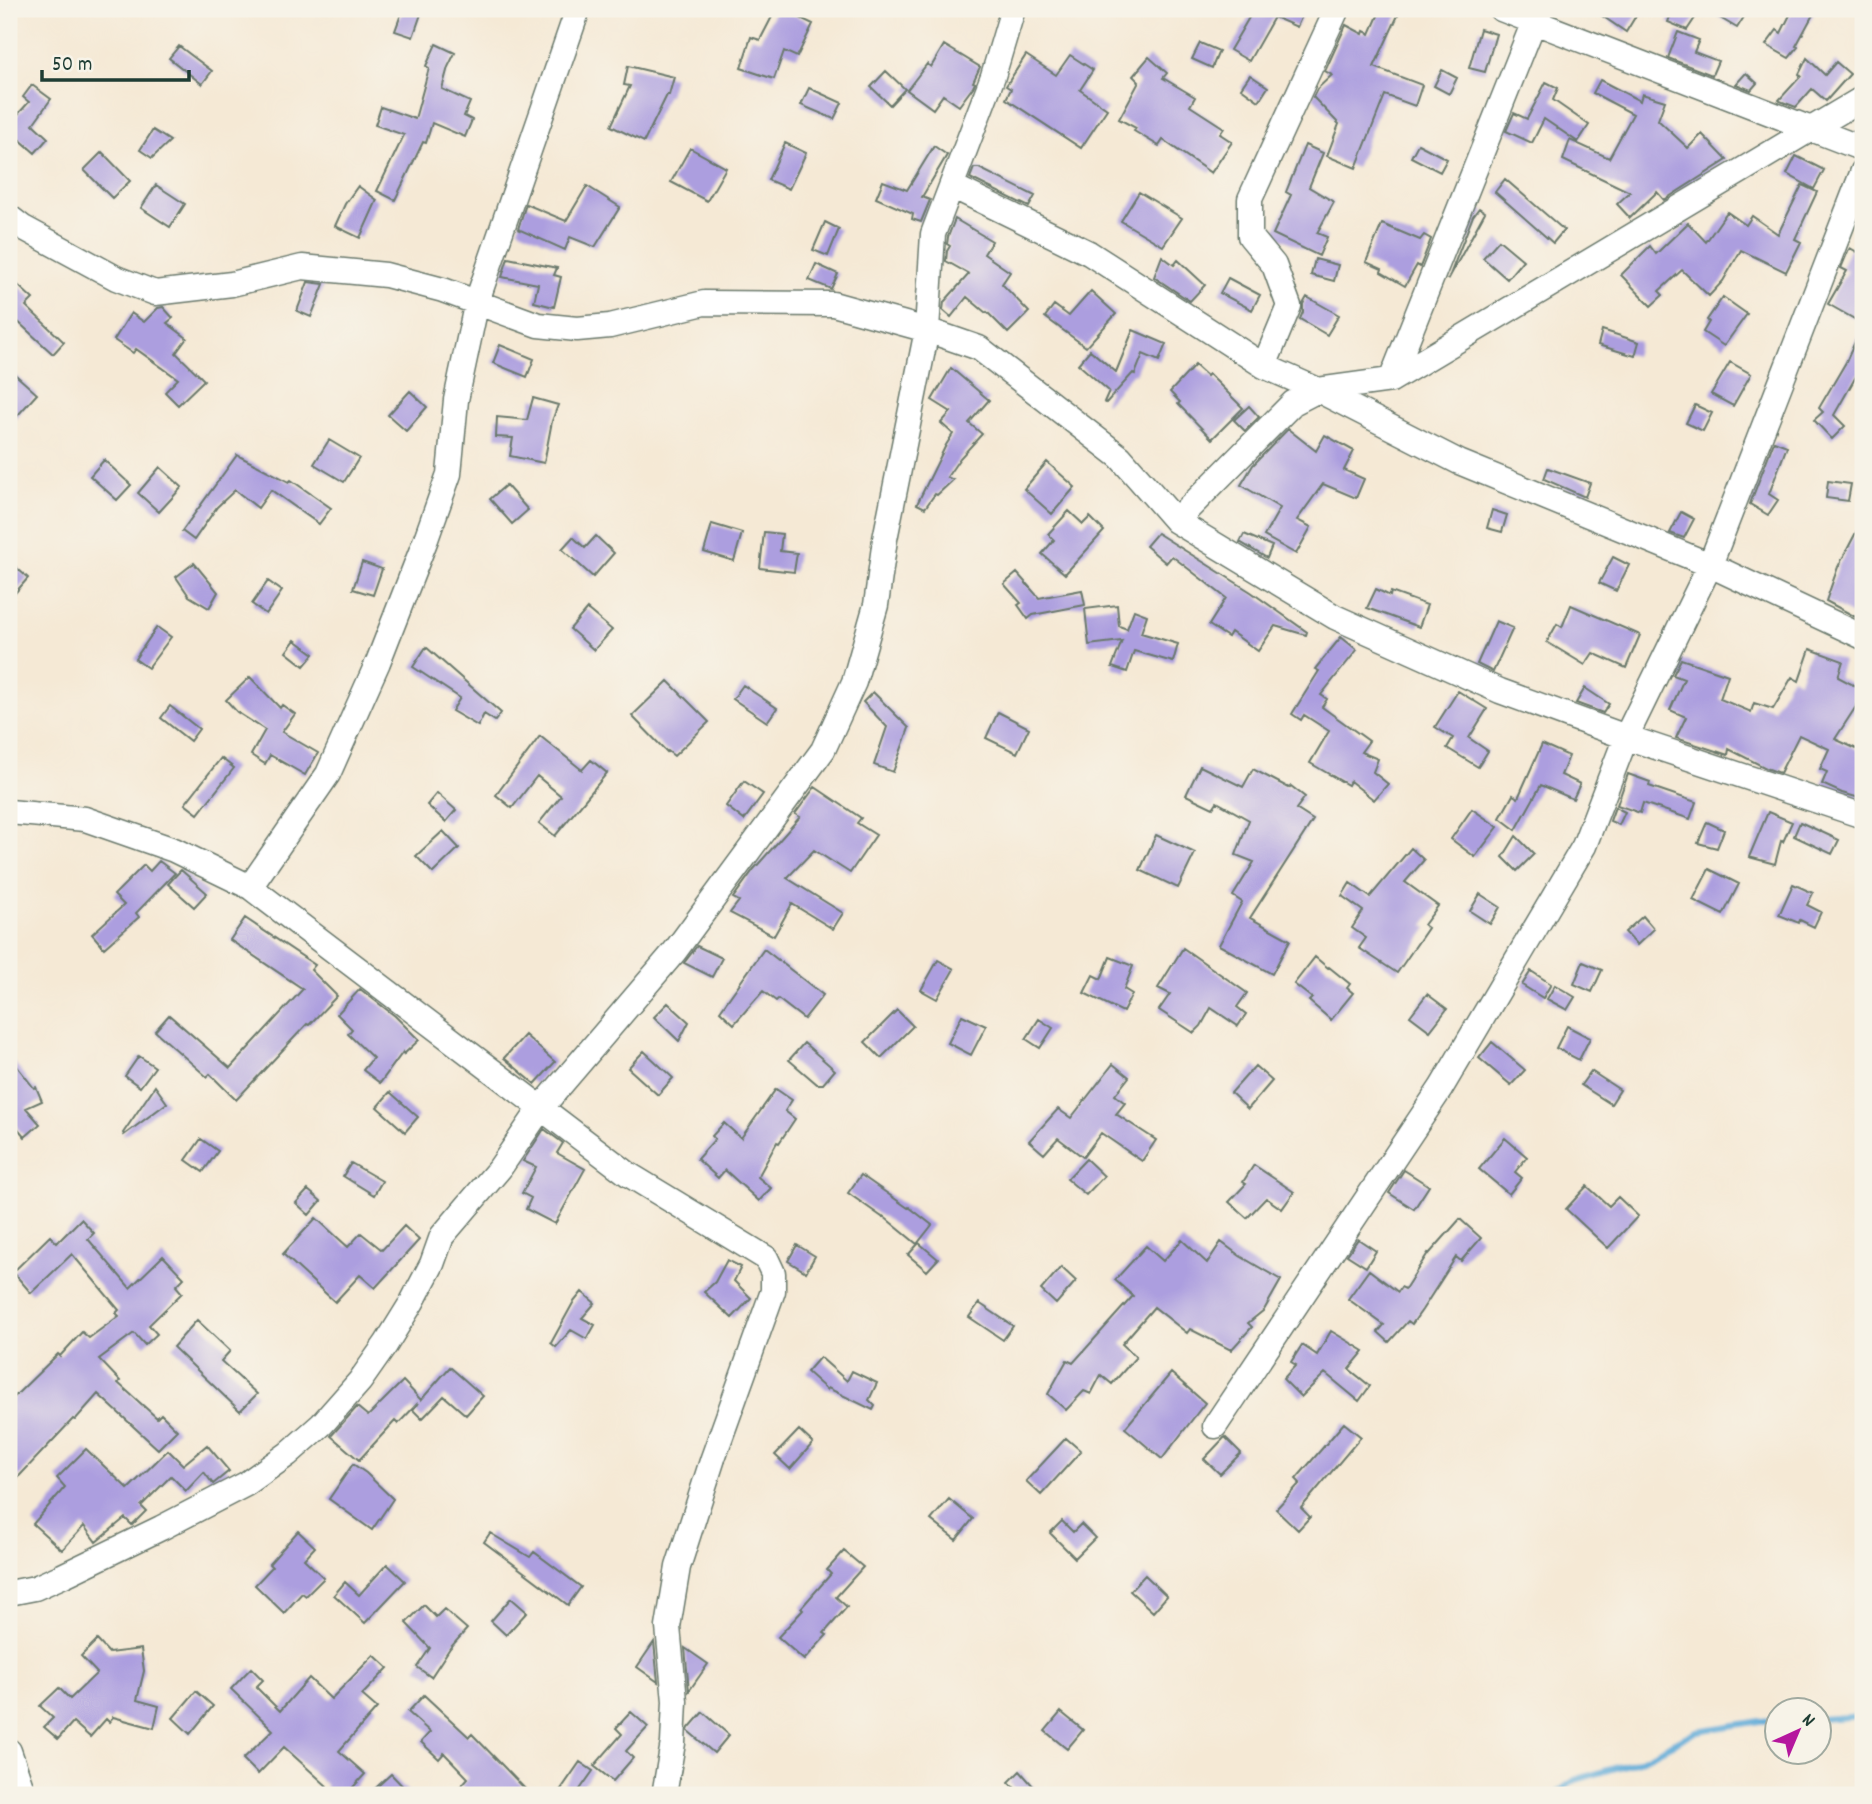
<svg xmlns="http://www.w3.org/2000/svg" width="1872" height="1804" font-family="Dekko,sans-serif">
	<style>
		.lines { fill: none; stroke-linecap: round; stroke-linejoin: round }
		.stream { stroke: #5fabd8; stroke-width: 6 }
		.building { fill: #ac9edf }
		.street-casing { stroke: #6a796c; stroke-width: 27 }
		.street { stroke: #fff; stroke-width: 24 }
	</style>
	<rect width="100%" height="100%" fill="#f7f3e8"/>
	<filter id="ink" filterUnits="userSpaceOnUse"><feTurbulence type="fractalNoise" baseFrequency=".0143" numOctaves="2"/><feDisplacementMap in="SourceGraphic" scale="14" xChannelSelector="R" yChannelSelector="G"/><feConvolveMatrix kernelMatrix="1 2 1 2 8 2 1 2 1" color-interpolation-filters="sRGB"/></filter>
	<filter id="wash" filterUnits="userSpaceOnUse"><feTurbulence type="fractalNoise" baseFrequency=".00686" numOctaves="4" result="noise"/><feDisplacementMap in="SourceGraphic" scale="28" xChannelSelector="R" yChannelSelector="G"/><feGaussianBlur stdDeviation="1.57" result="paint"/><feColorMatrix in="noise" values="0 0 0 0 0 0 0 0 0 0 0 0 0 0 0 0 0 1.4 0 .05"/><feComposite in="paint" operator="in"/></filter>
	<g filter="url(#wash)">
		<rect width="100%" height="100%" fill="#f5e9d5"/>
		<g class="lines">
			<path class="stream" d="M1820,1719L1863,1716
				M1554,1795L1575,1780L1639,1761L1697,1731L1761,1721L1778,1720"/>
		</g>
		<g id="blocks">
			<path class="building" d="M403,9L421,14L413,37L395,31Z
				M776,9H795L792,14L813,24L797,57L784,51L774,79L741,68L751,37L760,40Z
				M1254,9H1305L1297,27L1274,17L1249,61L1230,50Z
				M1381,9H1401L1374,67L1422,85L1415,106L1385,95L1356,168L1327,156L1339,124L1313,97L1317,89L1332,75L1325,71L1346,25L1363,34L1364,31L1370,34Z
				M1592,9H1640L1626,32Z
				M1673,9H1701L1687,30L1668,22Z
				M1705,9H1749L1737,28Z
				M1793,9H1816L1796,46L1798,47L1789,58L1766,45L1777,30L1781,33Z
				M1480,29L1496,34L1485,72L1469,68Z
				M1678,32L1699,40L1694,52L1718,61L1712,75L1668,58Z
				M1200,43L1219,51L1212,68L1192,59Z
				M436,44L455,53L448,67L442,89L470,102L464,116L472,120L465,137L432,123L426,143L423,142L395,200L377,191L404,135L375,125L381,107L415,119L429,68L426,66Z
				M944,45L980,67L973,82L975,83L973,87L959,106L943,95L933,109L907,90L927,64L931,67Z
				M179,46L212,71L202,84L169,58Z
				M1026,55L1056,75L1070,55L1093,70L1080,90L1107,109L1081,148L1006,99L1011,89L1006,86Z
				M1149,57L1167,73L1163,78L1195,97L1190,106L1224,128L1220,134L1232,142L1211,173L1163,140L1159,146L1134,131L1136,128L1119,119L1139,82L1133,76Z
				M1807,58L1825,75L1836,62L1850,74L1826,101L1812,89L1796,107L1780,101L1779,100L1801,76L1799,74Z
				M628,66L674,77L669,95H667L644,142L611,126L630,86L624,85Z
				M1442,70L1457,78L1449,94L1434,86Z
				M886,71L905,89L890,105L871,87Z
				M1746,73L1757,83L1751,90L1736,84Z
				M1250,75L1268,87L1259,101L1241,88Z
				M1600,80L1640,101L1642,94L1665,101L1658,120L1688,148L1702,134L1727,160L1664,200L1657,192L1630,218L1617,204L1630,192L1563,160L1570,140L1609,158L1633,114L1593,93Z
				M1546,82L1558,88L1553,100L1589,125L1578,142L1544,119L1532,143L1506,131L1514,113L1527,119Z
				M32,85L51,99L33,124L48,138L35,153L9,130V124L29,102L23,97Z
				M809,88L842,103L834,119L801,105Z
				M153,130L170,141L152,158L140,150Z
				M785,143L806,153L789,189L768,180Z
				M1418,144L1447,159L1440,172L1411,157Z
				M1305,145L1323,153L1309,187L1334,202L1317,233L1327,237L1319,256L1273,234L1291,195L1286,192Z
				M934,146L947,155L922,197L930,200L921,222L912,219L913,214L876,198L883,181L907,190Z
				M690,148L726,168L707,201L671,182Z
				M102,152L130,181L112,198L84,170Z
				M1796,156L1824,170L1814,189L1787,174Z
				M974,168H979L1035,196L1029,207L970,178Z
				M1505,179L1564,230L1553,243L1495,192Z
				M156,185L185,204L170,227L141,208Z
				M1802,185L1817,192L1795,239L1801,242L1786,272L1741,250L1723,281L1709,296L1682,270L1659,291L1663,295L1651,306L1621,275L1650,246L1656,254L1688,223L1706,242L1727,212L1746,225L1752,216L1778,234Z
				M358,186L377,200L360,238L335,226L345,204Z
				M587,186L620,207L595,247L570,237L565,250L518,229L526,204L566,221Z
				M1139,192L1182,218L1163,246L1121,221Z
				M1479,208L1485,212L1448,280L1473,216Z
				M955,219L992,241L984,254L1010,272L1002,284L1029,312L1008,333L987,312L986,313L967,297L951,317L943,310L944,302L969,274L946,261L947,251L950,246L947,244L948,237Z
				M825,222L839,229L828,256L813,250Z
				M1382,224L1420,240L1424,235L1431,239L1420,267L1417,265L1405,286L1381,272L1382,269L1366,262Z
				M1499,240L1523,260L1507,279L1483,258Z
				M1863,242V377L1858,373L1834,415L1845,426L1832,439L1814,420L1823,412L1819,408L1846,362L1863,324L1828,304L1847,271L1841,268L1848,251L1850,248L1857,252Z
				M1162,256L1174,265L1178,260L1205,285L1190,301L1154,277Z
				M508,258L557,268L554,275L561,277L554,307L534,302L538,284L502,277Z
				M1315,259L1338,265L1334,281L1311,275Z
				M816,264L838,274L831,289L809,280Z
				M9,277L33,299L26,306L64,342L53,354L15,319L9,326Z
				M1228,278L1260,295L1252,310L1220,293Z
				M308,282L324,284L311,317L297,311Z
				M1091,291L1116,314L1086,347L1045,317L1054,305L1069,316Z
				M1307,297L1339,315L1327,335L1300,319L1303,312V304Z
				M1723,297L1747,314L1724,346L1703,332L1709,322L1707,320Z
				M163,307L173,318L167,323L187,338L176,353L204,380L178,405L165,392L178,379L136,349L133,353L114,340L131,313L144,322L158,308Z
				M1133,330L1166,344L1159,361L1143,354L1135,374L1133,373L1106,403L1104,402L1109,391L1078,364L1090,350L1116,372Z
				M1602,330L1639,342L1635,356L1598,345Z
				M500,345L534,359L527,377L493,363Z
				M1730,362L1751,374L1733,406L1711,394Z
				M1195,365L1207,376L1209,374L1243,408L1212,439L1178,404L1180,402L1170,392Z
				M951,368L989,400L969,423L982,434L960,458L947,477L953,480L937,495L935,494L925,508L917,504L946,445L953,434L941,423L951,412L932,400Z
				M9,369L37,394L9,425Z
				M410,391L427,407L406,431L388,415Z
				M533,398L558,405L552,421L544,463L510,456L513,438L496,437L497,417L527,420Z
				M1695,405L1712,413L1703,431L1686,423Z
				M1249,406L1259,417L1245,431L1234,420Z
				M1288,429L1316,451L1325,435L1354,451L1344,470L1364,479L1356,498L1323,484L1297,520L1311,527L1296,554L1264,536L1280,508L1241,485L1253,465Z
				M329,440L359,458L344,482L314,464Z
				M1774,441L1787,446L1769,494L1778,500L1768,515L1750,504Z
				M237,455L289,482L291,480L331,508L319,524L271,490L258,508L235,490L217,507L194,540L182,531Z
				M104,460L131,485L117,500L90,476Z
				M1047,462L1075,487L1052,514L1024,489Z
				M160,467L182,487L159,512L138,493Z
				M1548,468L1590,483L1585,497L1544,479Z
				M1828,481L1851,484L1848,501L1826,498Z
				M506,485L528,510L512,524L490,499Z
				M1492,510L1507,515L1502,532L1487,528Z
				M1069,511L1083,524L1090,517L1104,531L1065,574L1042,554L1054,540L1048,534Z
				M1681,512L1694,519L1684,538L1670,533Z
				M1863,519V621L1826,601L1838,567Z
				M712,524L742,533L734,561L704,552Z
				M764,532L782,534L780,551L797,553L794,572L760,568Z
				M1157,533L1251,592L1307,632L1306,635L1275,626L1258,651L1231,632L1228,637L1209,625L1226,598L1172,556L1166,563L1146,546Z
				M1244,534L1272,546L1267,558L1240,542Z
				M596,536L614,553L593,577L562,549L573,537L585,548Z
				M1613,557L1629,565L1616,591L1599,583Z
				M9,561L28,578L9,600Z
				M362,562L382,569L373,595L353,589Z
				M194,563L218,592L209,608L189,596L176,577Z
				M1017,573L1039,598L1082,590L1085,605L1033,615L1028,619L1018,605L1021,603L1004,584Z
				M268,581L282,591L266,614L252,604Z
				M1376,589L1390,596L1391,592L1427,605L1419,627L1367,608Z
				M1117,605L1119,626L1127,629L1134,610L1147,615L1141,633L1178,644L1173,662L1134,651L1127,672L1112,667L1122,641L1089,645L1085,609Z
				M1571,605L1640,635L1626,668L1593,653L1585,665L1547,642L1557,624L1562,627Z
				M587,609L612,630L594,650L570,629Z
				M1496,621L1513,628L1493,672L1477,664Z
				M157,627L171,637L148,668L135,659Z
				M1341,637L1357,650L1321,695L1327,699L1322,707L1369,741L1361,752L1378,759L1373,772L1388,784L1374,800L1350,781L1348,785L1310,763L1329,731L1304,715L1301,720L1292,714L1319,671L1315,669Z
				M295,640L314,654L304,666L286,652Z
				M426,647L501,713L495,721L484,714L478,726L452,711L460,698L413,667Z
				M1810,649L1843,661L1838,677L1863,690V708L1857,705L1835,739L1863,752V799L1842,793L1822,784L1827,772L1820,769L1829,749L1799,735L1780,773L1766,768L1729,749L1728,755L1725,754L1676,738L1686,717L1670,710L1684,679L1673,675L1681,659L1728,675L1720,699L1751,712L1754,703L1773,709L1792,677L1799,681Z
				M250,677L280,708L282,705L295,714L282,732L318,753L305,775L270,755L265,764L251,755L265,730L237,712L226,700Z
				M668,681L709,722L674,756L668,751L667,752L632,716Z
				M743,685L777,708L767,722L733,699Z
				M1585,688L1609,704L1603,713L1576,703Z
				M1458,691L1487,709L1469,738L1488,751L1478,767L1447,748L1453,738L1435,727Z
				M873,692L909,728L893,772L874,765L887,727L863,702Z
				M170,706L199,729L190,741L161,718Z
				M998,712L1029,728L1017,753L986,738Z
				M540,736L582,770L591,760L607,773L555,836L539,823L561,796L537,776L512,808L496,795Z
				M1542,744L1569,756L1561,775L1580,784L1573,799L1541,785L1516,830L1500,818L1513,795L1518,798Z
				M221,758L234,768L198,814L185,804Z
				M1200,766L1243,787L1253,769L1289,788L1291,786L1305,797L1296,809L1313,820L1250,918L1290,940L1272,974L1219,945L1242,902L1233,896L1254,862L1236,855L1249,820L1217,802L1213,808L1186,795Z
				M1628,774L1650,782L1649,786L1696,802L1690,819L1643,803L1640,813L1617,805Z
				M744,781L763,794L744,820L726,806Z
				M815,787L861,818L857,823L876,835L850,873L814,850L787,878L843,913L833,929L792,904L774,936L730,913L739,901L733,898L754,869L800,817L795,814Z
				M437,793L456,810L446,822L427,805Z
				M1615,807L1625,812L1619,825L1610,821Z
				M1472,809L1498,827L1475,857L1451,839Z
				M1768,812L1792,822L1783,842L1781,841L1775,864L1749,857Z
				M1707,822L1724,830L1717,848L1698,843Z
				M1800,822L1839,840L1832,854L1794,836Z
				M443,831L459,848L433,873L416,856Z
				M1156,835L1195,853L1178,888L1140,870Z
				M1516,836L1534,854L1517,871L1503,857Z
				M1411,848L1424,860L1405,882L1438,906L1424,925L1428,928L1397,973L1359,948L1366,938L1352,928L1363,911L1342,896L1350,883L1370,897Z
				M159,861L175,873L136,913L139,917L104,948L92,934L124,905L114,895L144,865L150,871Z
				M1709,869L1739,884L1723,915L1693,900Z
				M181,870L207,893L194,907L168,884Z
				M1793,884L1813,893L1807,905L1821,912L1814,927L1800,920L1799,923L1779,915Z
				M1480,894L1500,907L1490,924L1470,911Z
				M1643,916L1654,929L1637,945L1625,932Z
				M245,918L315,965L311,970L337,996L309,1025L307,1024L236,1100L210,1074L207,1077L155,1031L169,1015L230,1068L303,989L230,940Z
				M697,946L722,958L712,977L684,963Z
				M1183,948L1247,993L1237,1007L1246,1014L1238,1026L1211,1008L1201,1026L1194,1033L1159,1010L1170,994L1158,988Z
				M764,949L823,995L804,1019L778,999L776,1001L763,991L734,1024L720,1011Z
				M1110,957L1133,966L1124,989L1132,994L1123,1012L1084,993L1093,975L1101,979Z
				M1315,957L1328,968L1329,967L1350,984L1347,988L1353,993L1331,1020L1309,1001L1312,998L1294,984Z
				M938,960L954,969L937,999L921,990Z
				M1583,962L1602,970L1592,992L1574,984Z
				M1531,971L1551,984L1543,998L1522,985Z
				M1555,985L1575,997L1567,1010L1547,999Z
				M360,989L395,1016L419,1040L404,1054L403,1052L380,1083L363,1070L373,1058L348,1034L352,1029L337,1014Z
				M1427,994L1447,1009L1430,1031L1410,1016Z
				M668,1003L689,1022L679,1041L654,1017Z
				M897,1010L913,1026L881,1058L865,1042Z
				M962,1015L986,1026L971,1055L948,1043Z
				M1039,1019L1053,1028L1040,1048L1026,1039Z
				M1567,1026L1590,1038L1579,1060L1556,1048Z
				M525,1035L555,1062L535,1084L504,1058Z
				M1492,1042L1525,1070L1511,1085L1479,1058Z
				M804,1043L835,1070L823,1084H817L789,1060Z
				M644,1051L673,1078L658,1095L628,1068Z
				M9,1056L34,1088L36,1087L42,1101L26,1108L40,1124L25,1137L9,1118Z
				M139,1056L155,1067L140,1087L125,1076Z
				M1113,1064L1129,1077L1115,1095L1125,1103L1116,1114L1156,1140L1142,1161L1101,1133L1083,1157L1058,1138L1044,1154L1029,1141L1058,1109L1071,1118Z
				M1255,1066L1272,1081L1248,1109L1231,1093Z
				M1591,1071L1620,1090L1611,1104L1581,1085Z
				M155,1086L167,1103L124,1135L123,1133Z
				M776,1089L792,1100L785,1111L795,1119L779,1143L777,1142L758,1177L771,1188L759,1201L725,1170L718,1178L697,1159L715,1139L712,1136L724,1123L741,1138Z
				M390,1092L418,1117L405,1132L377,1107Z
				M544,1129L563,1143L557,1153L585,1169L555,1224L526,1209L531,1198L522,1193L536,1167L523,1161Z
				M1505,1138L1527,1157L1515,1172L1522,1178L1509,1194L1479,1169Z
				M201,1139L218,1151L203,1172L186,1160Z
				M1086,1159L1104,1176L1086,1195L1067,1179Z
				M351,1163L382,1181L374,1195L343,1176Z
				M1254,1165L1294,1192L1282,1209L1266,1198L1247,1218L1229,1202L1246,1184L1243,1182Z
				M1404,1170L1429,1186L1414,1209L1389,1193Z
				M861,1175L908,1208L909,1207L932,1225L917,1244L883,1216L882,1217L848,1193Z
				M1587,1186L1609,1206L1618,1197L1638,1216L1608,1248L1566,1209Z
				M308,1190L321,1201L309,1215L296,1203Z
				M316,1218L348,1247L361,1233L382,1250L404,1226L419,1240L375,1288L360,1275L335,1302L283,1254Z
				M81,1219L94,1233L88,1239L130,1288L163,1256L184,1278L176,1286L182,1293L149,1325L157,1334L145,1345L134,1333L99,1359L120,1381L118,1383L157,1418L161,1414L177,1430L158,1449L98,1394L75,1420L73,1419L9,1487V1402L58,1354L60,1356L82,1332L89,1338L119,1316L116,1313L119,1310L72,1254L31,1293L13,1272L50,1236L57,1243Z
				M1460,1219L1481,1238L1461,1261L1456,1257L1422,1310L1412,1324L1408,1321L1389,1342L1378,1332L1384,1325L1348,1299L1369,1270L1398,1292L1401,1287L1405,1289L1428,1253L1429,1254Z
				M1358,1239L1376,1251L1366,1267L1347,1255Z
				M1182,1240L1207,1263L1221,1242L1240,1256L1281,1280L1264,1310L1248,1323L1252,1327L1231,1350L1190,1329L1187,1333L1154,1307L1122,1344L1136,1357L1112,1384L1101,1375L1091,1394L1084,1391L1066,1410L1048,1394L1067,1360L1073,1363L1133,1296L1115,1280L1146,1246L1163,1261Z
				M919,1243L938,1259L927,1271L908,1255Z
				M797,1245L815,1256L806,1272L788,1261Z
				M727,1260L741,1267L734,1281L751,1298L732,1318L704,1292L715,1282Z
				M1061,1267L1076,1281L1056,1304L1041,1290Z
				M582,1292L595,1303L582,1318L595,1325L587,1339L571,1330L556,1347L551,1343L573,1303Z
				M979,1303L1013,1326L1003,1340L969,1317Z
				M197,1320L230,1351L221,1361L257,1394L240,1411L173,1347Z
				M1331,1331L1364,1351L1349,1369L1370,1386L1359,1401L1325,1373L1301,1397L1283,1379L1296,1365L1291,1362L1302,1345L1317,1355Z
				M820,1357L847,1381L852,1371L877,1383L869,1400L875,1406L873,1410L828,1388L827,1390L807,1372Z
				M450,1367L483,1396L466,1415L444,1396L422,1419L413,1410L418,1403L398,1424L395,1421L359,1460L331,1436L357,1407L368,1416L403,1381L421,1400Z
				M1171,1373L1205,1403L1162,1459L1125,1428Z
				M1344,1423L1361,1437L1301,1508L1310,1517L1298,1530L1276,1509L1300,1483L1296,1479Z
				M799,1430L813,1443L790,1469L775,1455Z
				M1225,1437L1241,1453L1220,1474L1204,1459Z
				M1066,1438L1081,1451L1041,1495L1026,1481Z
				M207,1445L229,1471L213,1484L204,1472L186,1491L171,1476L141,1506L146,1511L132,1525L125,1518L96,1542L84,1526L62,1550L33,1524L65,1487L57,1478L86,1449L128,1489L168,1450L183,1465Z
				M353,1464L366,1473L393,1499L372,1530L329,1499Z
				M949,1499L973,1519L956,1540L931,1520Z
				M1062,1521L1073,1532L1081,1524L1095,1538L1075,1558L1050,1533Z
				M298,1531L315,1547L304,1559L324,1578L306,1596L302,1593L284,1613L255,1585L272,1567L269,1564Z
				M490,1533L530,1557L534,1552L581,1587L568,1605L484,1542Z
				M844,1551L863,1567L836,1597L847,1607L824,1633L827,1635L804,1660L778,1637L803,1610L801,1608L831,1574L827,1570Z
				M387,1564L405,1581L365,1623L334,1595L345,1582L359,1595Z
				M1145,1575L1167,1596L1153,1612L1130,1591Z
				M511,1598L527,1612L506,1635L491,1621Z
				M424,1605L436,1617L444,1609L467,1629L450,1648L431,1677L417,1667L430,1648L406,1623Z
				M97,1640L109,1653L141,1649L144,1671L137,1700L159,1706L154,1728L113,1717L109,1722L106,1719L90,1737L73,1722L58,1739L44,1727L53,1718L40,1706L59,1688L70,1699L97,1673L81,1656Z
				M654,1642L658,1682L637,1667Z
				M685,1648L708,1664L689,1691Z
				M374,1655L388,1668L362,1695L377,1708L339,1751L365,1774L346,1795H319L327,1786L284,1747L258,1774L243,1759L273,1730L231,1689L251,1668L263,1680L256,1687L280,1711L309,1678L331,1699Z
				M196,1691L213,1706L190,1734L173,1718Z
				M424,1695L469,1737L472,1734L531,1795H470L461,1786L468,1778L444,1753L439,1759L421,1742L430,1732L408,1712Z
				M631,1712L648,1727L626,1751L633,1758L613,1781L594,1766L622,1734L616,1728Z
				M703,1712L729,1735L714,1753L688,1731L689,1728Z
				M1061,1712L1083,1730L1067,1749L1045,1731Z
				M580,1762L593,1771L576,1795H557Z
				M1020,1771L1034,1787L1025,1795H1021L1009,1782Z
				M391,1774L411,1795H368Z"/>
		</g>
	</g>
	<g filter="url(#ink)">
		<use href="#blocks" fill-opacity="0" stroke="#6a796c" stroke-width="2"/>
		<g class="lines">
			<g class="street-casing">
				<path id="street" d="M1501,9L1863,149
					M952,186L1089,253L1264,366L1318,390L1459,462L1710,565L1863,637
					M9,217L22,227L116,278L155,293L232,284L302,267L386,275L443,290L538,325L577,329L610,326L704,303L833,304L927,330L979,348L1120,457L1176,521L1335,617L1500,691L1626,737L1863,816
					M1264,366L1289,306L1274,265L1250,236V199L1337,9
					M1391,380L1539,9
					M1176,521L1293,403L1318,390L1391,380L1863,98
					M9,812L85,819L174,850L250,887L628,1174L766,1258L773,1273V1291L713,1458L678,1567L668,1627L675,1701L673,1743L664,1795
					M250,887L328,774L378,662L426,539L449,474L456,400L477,301L578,9
					M1215,1426L1441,1088L1584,846L1626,737L1710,565L1863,171
					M9,1593L35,1588L62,1576L161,1528L246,1484L288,1454L322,1424L360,1381L386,1344L412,1302L432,1264L442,1236L500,1168L541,1108L675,951L823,750L854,682L876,605L885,539L927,330L933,234L993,76L1013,9
					M9,1751L24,1795"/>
			</g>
			<use href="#street" class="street"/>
		</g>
	</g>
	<rect width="1872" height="1804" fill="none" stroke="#f7f3e8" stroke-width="35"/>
	<g transform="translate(1798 1731) rotate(44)"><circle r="33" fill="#f7f3e8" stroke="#a1aaa0" stroke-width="2"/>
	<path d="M0-5L12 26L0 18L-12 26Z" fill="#b5179e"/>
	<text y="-10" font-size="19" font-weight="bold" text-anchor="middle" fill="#1f3d34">N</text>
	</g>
	<path d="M42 70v10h147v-10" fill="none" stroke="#1f3d34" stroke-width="3.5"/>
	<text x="52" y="70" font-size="21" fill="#1f3d34" stroke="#f7f3e8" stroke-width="5" paint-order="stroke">50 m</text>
</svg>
